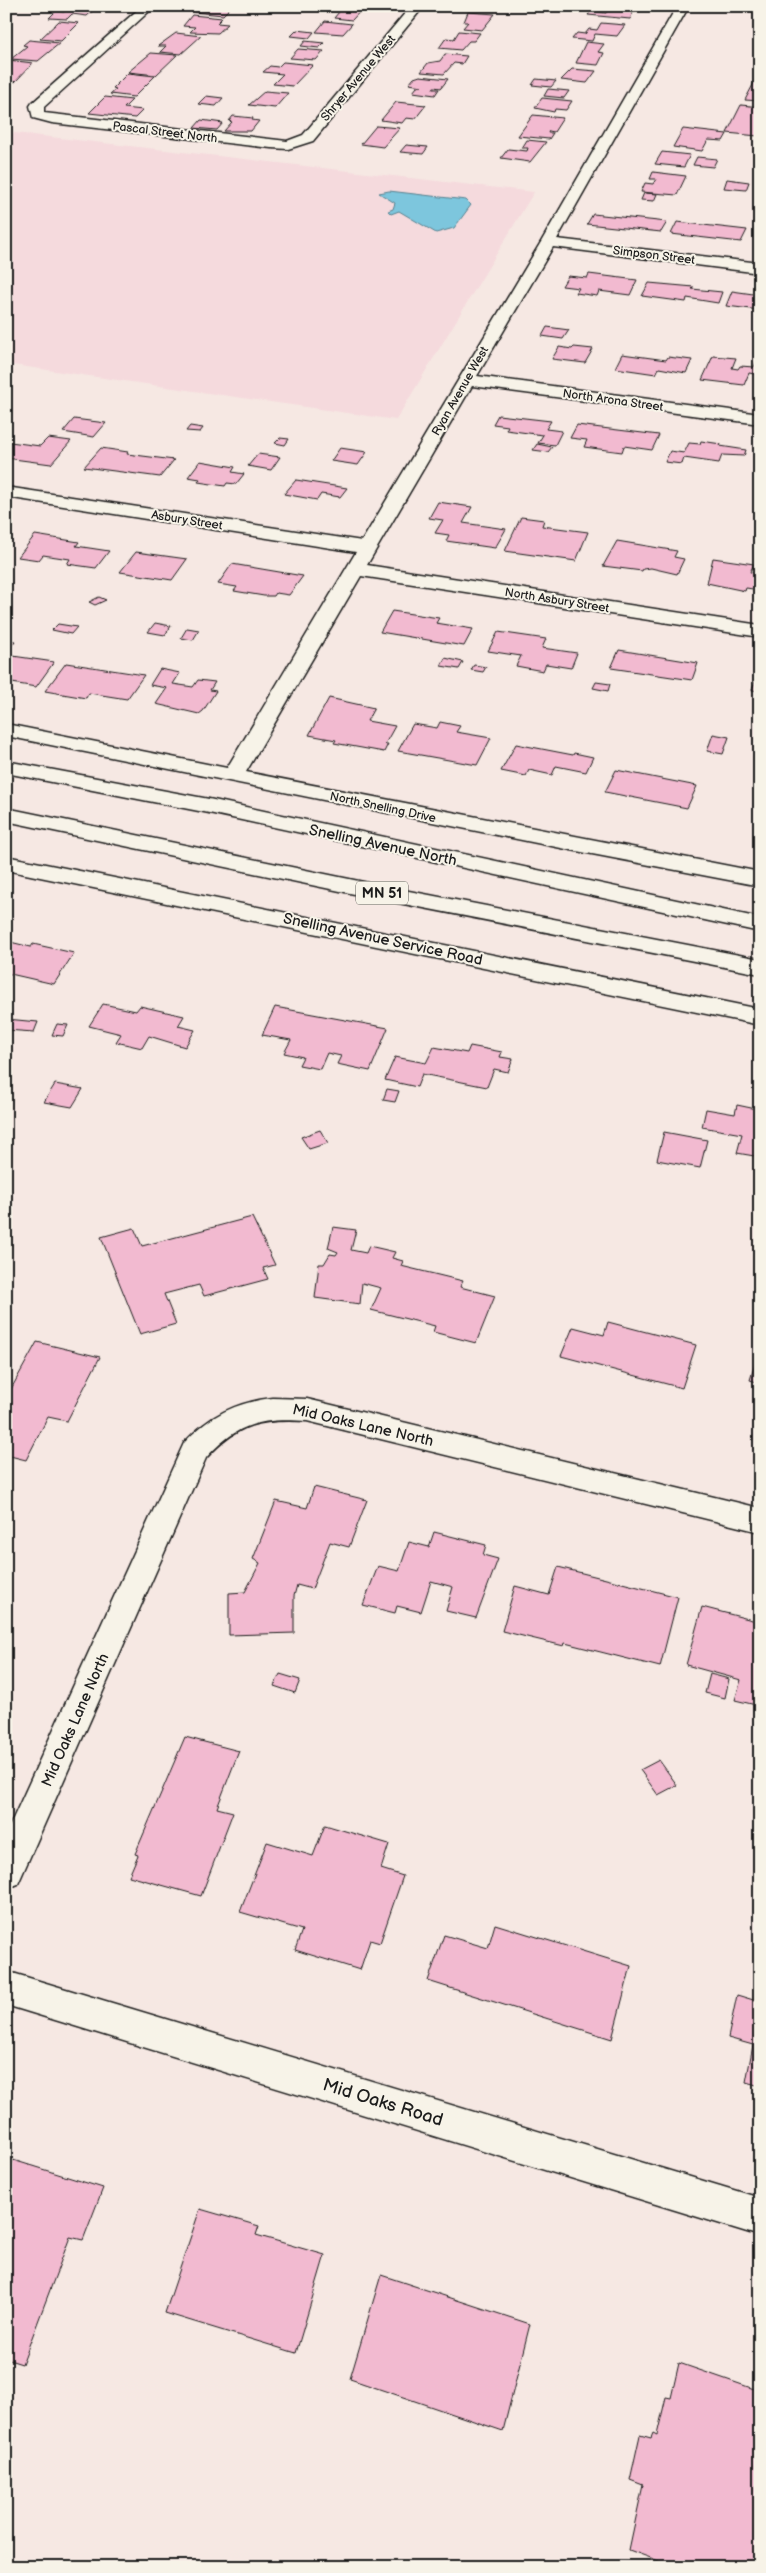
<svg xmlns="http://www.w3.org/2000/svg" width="766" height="2573" font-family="'Balsamiq Sans',sans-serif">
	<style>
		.built { fill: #f5dadd }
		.water { fill: #7dc6dd; stroke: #568290 }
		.building { fill: #f2bad0; stroke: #1c1c1c }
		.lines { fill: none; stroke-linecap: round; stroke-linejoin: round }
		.minor-casing { stroke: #1c1c1c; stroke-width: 3 }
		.primary-casing { stroke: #1c1c1c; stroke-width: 3 }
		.minor { fill: #f7f3e8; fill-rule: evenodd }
		.primary { fill: #f7f3e8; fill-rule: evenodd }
		.labels { text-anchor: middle; stroke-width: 4; stroke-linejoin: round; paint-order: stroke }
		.far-street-label { font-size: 12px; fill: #1c1c1c; stroke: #f7f3e8 }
		.shield { fill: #f7f3e8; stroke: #5e5c59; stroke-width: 1 }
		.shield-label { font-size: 14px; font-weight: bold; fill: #1c1c1c }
		.street-label { font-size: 15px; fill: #1c1c1c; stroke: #f7f3e8 }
		.near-street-label { font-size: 18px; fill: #1c1c1c; stroke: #f7f3e8 }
	</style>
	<rect width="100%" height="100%" fill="#f6e8e3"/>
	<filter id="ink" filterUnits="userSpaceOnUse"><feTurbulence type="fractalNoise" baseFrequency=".02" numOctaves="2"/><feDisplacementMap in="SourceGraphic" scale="10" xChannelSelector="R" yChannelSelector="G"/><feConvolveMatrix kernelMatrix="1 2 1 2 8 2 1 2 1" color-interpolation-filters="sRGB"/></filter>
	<g filter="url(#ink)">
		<path class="built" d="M6,132L534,192L396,420L6,364Z"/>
		<path class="water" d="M389,191L466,200L471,205L454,228L436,233L399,211L391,214L388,211L393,209L395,203L379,193Z"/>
		<path class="building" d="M71,6H103L96,8L87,16L72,14L67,19L49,18L56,11L64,12Z
			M200,6H232L223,15L194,12Z
			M336,6H365L352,20L334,18L339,12L331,11Z
			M636,6L630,19L588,15L591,11L606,13L610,7Z
			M468,12L495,14L482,30L463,28L468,22H464Z
			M192,15L222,18L217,23L228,24L218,33L190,32L195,27L183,26Z
			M59,21L79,23L61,41L40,39Z
			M325,21L352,24L343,34L316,32Z
			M601,23L625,25L617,36L595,34L592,41L572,39L577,33L585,34L589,29L597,30Z
			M297,30L314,32L309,38L291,36Z
			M459,31L480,33L474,41H469L461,50L439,48L446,38L454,39Z
			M176,33L201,36L181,54L160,52L166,46H158Z
			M29,40L60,43L38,61L11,59L27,46L23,45Z
			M305,41L324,43L319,48L301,46Z
			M586,42L604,44L598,52L604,53L598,65L576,63Z
			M298,49L324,51L316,60L290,58Z
			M151,53L177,55L156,75L128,72Z
			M445,54L467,56L462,64L454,63L444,74L421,72L428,63L440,61Z
			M8,60L33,63L15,82L6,81V62Z
			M283,62L313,65L293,86L273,84L283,74L263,72L270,66L278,67Z
			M572,69L596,71L587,83L561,80Z
			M128,73L155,76L134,97L110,94L116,89L113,88Z
			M420,76L448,79L441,88L434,87L433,89H439L435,95L413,92L417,87L422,86L409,84L414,78Z
			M536,79L556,81L551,87L532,85Z
			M755,81H760V101L745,100Z
			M548,89L569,91L564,98L544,96Z
			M265,91L288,93L275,108L249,105Z
			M206,96L223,98L216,106L198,104Z
			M105,97L132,100L124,108L143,110L135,118L89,113Z
			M542,98L572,101L566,110L555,109L554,112L535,108Z
			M396,102L426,105L415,119L406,118L402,123L381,120Z
			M741,105L760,107L757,117H760L758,136L727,133Z
			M533,115L563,118L554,132L549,131L548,133H553L549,139L518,136Z
			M233,116L253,118L252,120L259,121L251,131H224L232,122L229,121Z
			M201,120L223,123L217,130L194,128Z
			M376,126L400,128L383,147L361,144Z
			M683,129L727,134L723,141L708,140L702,151L673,147Z
			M527,140L546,142L530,162L501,158L508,149L527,151L528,148H522Z
			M406,145L428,147L423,154L400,152Z
			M662,152L690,155L684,167L655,164Z
			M697,157L717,159L713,167L693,165Z
			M653,172L686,176L677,195L641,192L645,183L653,184L656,179H650Z
			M727,179L749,182L746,190L724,188Z
			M644,193L657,194L654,201L641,200Z
			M593,214L667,222L661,232L587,224Z
			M677,222L747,230L741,242L671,234Z
			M589,274L637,280L630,295L599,291L597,296L576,293L579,288L562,286L568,276L587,278Z
			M649,283L694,287L692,289L722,292L718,303L687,298L686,302L642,296Z
			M732,291L760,295V310L726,306Z
			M547,327L569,330L563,339L542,336Z
			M559,347L572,349L574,347L593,349L585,363L552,359Z
			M622,354L666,360L668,357L692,360L686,373L659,368L656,374L615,368Z
			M713,356L736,358L732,368L738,369L740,366L754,367L756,362H760V375L749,373L744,385L702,380Z
			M498,415L551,421L546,429L562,431L555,445L538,443L543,435L506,430L508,426L493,424Z
			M74,419L106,423L94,437L63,432Z
			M577,425L659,435L652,450L624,446L622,452L584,447L587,440L570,438Z
			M190,426L203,428L200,432L186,431Z
			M48,438L71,441L51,464L6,458V446L10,442L40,446Z
			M280,438L289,439L285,445L275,443Z
			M701,441L721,444L720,446L746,450L744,456L722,455L719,463L684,458L682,464L665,462L670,451L684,453L689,443L700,444Z
			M537,444L552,447L548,452L533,450Z
			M101,448L128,452L127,454L174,460L160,477L84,467Z
			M340,448L367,452L358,465L331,461Z
			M258,454L280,457L271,470L248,466Z
			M200,461L235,467L232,472L244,474L236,484L227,483L225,486L198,482L200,479L188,477Z
			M296,480L347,488L340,497L321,494L317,500L284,494Z
			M438,502L472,507L463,523L506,529L495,548L446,541L449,535L435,533L443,520L429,518Z
			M521,517L544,520L542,526L588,532L576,561L505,551Z
			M35,535L79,542L76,546L109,551L96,568L67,564L70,559L43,555L39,560L18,557Z
			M617,541L677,551L674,557L684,559L677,574L651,568L643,569L642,571L603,566Z
			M136,552L187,559L172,580L120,572Z
			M713,558L754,564L750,572L760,574V590L746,588L745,591L707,583Z
			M232,564L303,576L289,595L276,593L274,596H264L234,591L237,587L218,584Z
			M99,597L106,600L95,605L89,602Z
			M392,611L439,618L436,623L473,629L464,646L380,632Z
			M155,623L171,626L165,635L148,632Z
			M58,624L77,627L71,634L52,630Z
			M187,628L199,630L193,640L181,638Z
			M498,632L546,639L542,648L577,653L571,668L546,664L543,671L516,666L521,656L488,651Z
			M6,640L15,641L6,653Z
			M619,650L698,663L692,680L611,668Z
			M6,655L54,662L36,687L6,682Z
			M445,658L463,662L459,669L441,666Z
			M66,663L144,675L127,699L89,693L86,698L45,691Z
			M474,665L486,667L483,672L471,670Z
			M160,669L180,673L173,684L193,687L198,680L215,682L210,690L216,691L203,711L199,714L156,704L167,688L150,685Z
			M759,671L760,691L752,690Z
			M596,682L610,684L608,691L593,688Z
			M329,698L374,708L367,721L395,726L385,744H388L384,752L334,743L336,740L309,735Z
			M440,722L460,726L456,732L491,738L477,765L398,751L413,724L437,728Z
			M713,734L729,737L723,754L707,751Z
			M516,744L573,755L574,753L593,757L586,772L556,766L552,775L529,770L526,776L501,771Z
			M616,770L697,786L687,808L605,792Z
			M6,941L31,947L33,944L74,953L54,984L6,973Z
			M103,1004L136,1011L140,1006L184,1016L178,1026L195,1030L185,1047L149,1036L142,1048L116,1042L121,1034L89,1026Z
			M275,1007L388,1028L370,1071L337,1064L341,1056L327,1053L320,1069L299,1065L303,1057L284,1053L291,1040L262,1035Z
			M6,1019L17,1020L38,1022L34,1032L6,1030Z
			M57,1024L68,1025L63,1036L52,1035Z
			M470,1046L502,1052L500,1057L513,1059L508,1072L494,1069L487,1087L422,1074L417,1087L385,1080L395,1057L426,1063L434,1047L467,1053Z
			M55,1084L83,1089L72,1107L44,1102Z
			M387,1089L399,1091L395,1102L383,1100Z
			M758,1103L760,1104V1157L737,1153L742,1134L702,1127L706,1109L735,1114L737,1105L756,1109Z
			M320,1130L328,1143L309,1149L301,1137Z
			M664,1132L707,1140L700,1168L657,1160Z
			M252,1217L275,1265L263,1268L268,1279L204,1296L199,1285L164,1294L176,1324L140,1334L101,1237L134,1228L142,1246Z
			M333,1227L356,1230L351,1250L366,1253L369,1246L395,1252L392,1258L403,1261L401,1266L463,1281L460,1287L495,1296L476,1343L433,1332L435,1326L371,1310L381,1288L362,1283L360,1304L315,1298L319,1264H324L330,1254L336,1255L338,1252L328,1248Z
			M608,1322L696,1345L682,1388L561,1356L573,1327L604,1335Z
			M37,1342L100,1357L67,1421L48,1417L26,1460L6,1455V1388L11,1389Z
			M760,1348V1383L750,1380Z
			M314,1487L367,1500L349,1547L330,1542L312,1589L297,1585L294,1596V1633L229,1635V1593L245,1592L260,1563L253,1559L276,1501L307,1508Z
			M434,1532L486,1545L483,1555L498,1559L476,1618L446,1611L453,1587L431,1581L421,1612L397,1606L395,1613L363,1605L378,1566L399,1571L409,1542L429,1547Z
			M558,1567L678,1597L660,1667L565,1643L564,1646L502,1631L515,1586L549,1595Z
			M702,1607L760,1622V1706L735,1700L741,1680L686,1665Z
			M280,1674L300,1680L295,1693L274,1686Z
			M710,1674L729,1679L725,1698L705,1693Z
			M185,1737L239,1751L217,1808L233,1812L201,1896L129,1876L138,1855L135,1854Z
			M659,1760L677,1785L658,1795L640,1770Z
			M325,1825L389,1844L381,1869L403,1876L380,1943L370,1940L360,1970L295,1950L302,1930L240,1912L267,1842L313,1856Z
			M495,1924L631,1966L612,2039L428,1981L444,1935L488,1948Z
			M737,1995L760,2002V2086L746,2082L753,2045L728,2038Z
			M13,2160L103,2188L83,2240L70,2237L22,2364L6,2359V2178Z
			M200,2209L259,2226L256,2235L325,2255L296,2353L165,2313Z
			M381,2275L530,2324L503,2431L350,2379Z
			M679,2363L760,2391V2472L756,2491L760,2492V2527L752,2567H675L629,2550L643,2485L630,2480L640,2435L651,2438L653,2433L657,2435L666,2397L671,2398Z"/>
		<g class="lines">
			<g class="minor-casing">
				<path id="minor" d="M142,6H155L44,107V113L287,141L303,135L411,6H424L313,141L288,149L271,148L52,123L33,118L30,106L32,103Z
					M677,6H689L557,239L760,263V273L553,247L477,376L760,414V424L472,386L367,565L760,625V637L361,576L246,772L760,872V886L571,850L6,736V724L227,768L356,552L6,497V487L362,541L541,242Z
					M6,856L760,1009V1025L6,870Z
					M273,1398L307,1399L760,1508V1532L307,1421C260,1418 238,1423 206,1458L18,1884L6,1889V1834L184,1443C209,1416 236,1402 273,1398Z
					M6,1971L760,2198V2236L6,2005Z"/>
			</g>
			<g class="primary-casing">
				<path id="primary" d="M6,761L209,799L760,918V932L209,813L6,773Z
					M6,808L383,886L760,959V974L383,900L6,821Z"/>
			</g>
			<use href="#minor" class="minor"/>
			<use href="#primary" class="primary"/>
		</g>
	</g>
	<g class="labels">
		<g class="far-street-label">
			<text transform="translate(358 78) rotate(-50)" y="4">Shryer Avenue West</text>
			<text transform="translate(165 132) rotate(7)" y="4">Pascal Street North</text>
			<text transform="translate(654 255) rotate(7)" y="4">Simpson Street</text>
			<text transform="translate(460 391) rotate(-60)" y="4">Ryan Avenue West</text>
			<text transform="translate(613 400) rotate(8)" y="4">North Arona Street</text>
			<text transform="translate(187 520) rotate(9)" y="4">Asbury Street</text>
			<text transform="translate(557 600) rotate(9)" y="4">North Asbury Street</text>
			<text transform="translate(383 807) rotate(12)" y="4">North Snelling Drive</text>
		</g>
		<rect class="shield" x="356" y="881.5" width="52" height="23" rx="4"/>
		<g class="shield-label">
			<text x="382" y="898">MN 51</text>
		</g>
		<g class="street-label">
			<text transform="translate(383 845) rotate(12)" y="5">Snelling Avenue North</text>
			<text transform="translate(383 939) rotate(12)" y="5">Snelling Avenue Service Road</text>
			<text transform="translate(363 1425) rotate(13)" y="5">Mid Oaks Lane North</text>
			<text transform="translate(75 1720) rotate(-66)" y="5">Mid Oaks Lane North</text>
		</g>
		<g class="near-street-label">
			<text transform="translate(383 2102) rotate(17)" y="6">Mid Oaks Road</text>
		</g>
	</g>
	<rect width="766" height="2573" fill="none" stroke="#f7f3e8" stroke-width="25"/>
	<rect x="12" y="12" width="741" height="2548" fill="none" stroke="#1c1c1c" stroke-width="2" filter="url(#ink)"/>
</svg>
